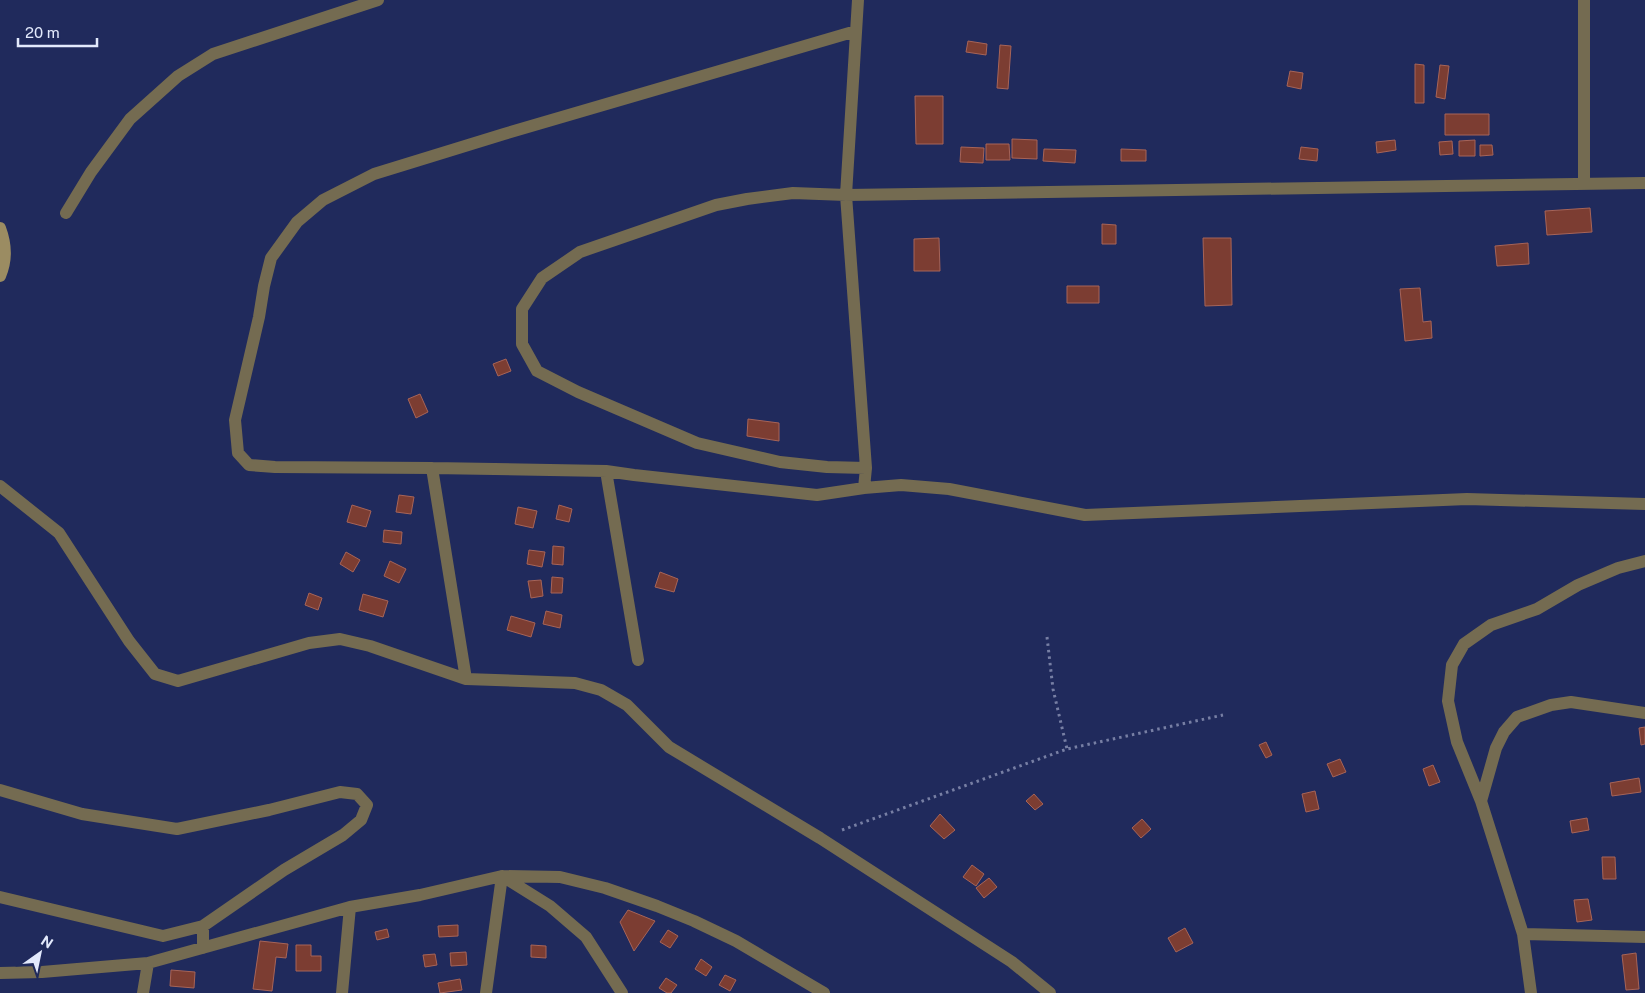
<svg xmlns="http://www.w3.org/2000/svg" width="1645" height="993" font-family="'Public Sans',sans-serif">
	<style>
		.building { fill: #7c3d32; stroke: #a76458 }
		.lines { fill: none; stroke-linecap: round; stroke-linejoin: round }
		.path { stroke: #777fa4; stroke-width: 3; stroke-dasharray: 2.5 4; stroke-linecap: butt }
		.street { stroke: #746b51; stroke-width: 12 }
		.secondary { stroke: #9b8c62; stroke-width: 12 }
	</style>
	<rect width="100%" height="100%" fill="#202a5c"/>
	<path class="building" d="M968,41L987,44L986,55L966,52Z
		M1000,45L1011,46L1008,89L997,88Z
		M1415,64L1424,65V103H1415Z
		M1440,65L1449,66L1445,99L1436,97Z
		M1290,71L1303,73L1301,89L1287,86Z
		M915,96H943V144H916Z
		M1445,114H1489V135H1445Z
		M1012,139L1037,140V159L1012,158Z
		M1395,140L1396,150L1377,153L1376,142Z
		M1475,140V156H1459V141Z
		M1452,141L1453,154L1440,155L1439,142Z
		M986,144H1009L1010,160H986Z
		M1480,145H1492L1493,155L1480,156Z
		M961,147L984,148L983,163L960,162Z
		M1301,147L1318,149L1317,161L1299,159Z
		M1044,149L1076,150L1075,163L1043,161Z
		M1121,149L1146,150V161H1121Z
		M1590,208L1592,232L1547,235L1545,211Z
		M1102,224L1116,225V244H1102Z
		M939,238L940,271H914V239Z
		M1203,238H1231L1232,305L1205,306Z
		M1528,243L1529,264L1497,266L1495,246Z
		M1067,286H1099V303H1067Z
		M1420,288L1423,322L1431,321L1432,338L1405,341L1400,289Z
		M506,359L511,371L498,376L493,364Z
		M420,394L428,412L416,418L408,399Z
		M748,419L779,423V441L747,436Z
		M399,495L414,497L411,514L396,512Z
		M352,505L371,511L366,527L347,522Z
		M559,505L572,509L569,522L556,519Z
		M518,507L537,511L533,528L515,524Z
		M384,530L402,532L401,544L383,542Z
		M553,546L564,547L563,565L552,564Z
		M529,550L545,552L542,567L527,564Z
		M346,552L360,560L353,572L340,564Z
		M390,561L406,569L399,583L384,576Z
		M660,572L678,579L674,592L655,587Z
		M552,577L563,578L562,593H551Z
		M541,580L543,596L531,598L528,581Z
		M309,593L322,598L318,610L305,605Z
		M363,594L388,601L383,617L359,610Z
		M546,611L562,615L560,628L543,624Z
		M511,616L535,623L531,637L507,630Z
		M1645,727V744L1641,745L1639,728Z
		M1266,742L1272,755L1266,758L1259,745Z
		M1340,759L1346,772L1333,777L1327,764Z
		M1433,765L1440,782L1429,786L1423,769Z
		M1639,778L1641,792L1612,796L1610,783Z
		M1315,791L1319,809L1306,812L1302,794Z
		M1034,794L1043,804L1035,810L1026,801Z
		M940,814L955,830L944,839L930,826Z
		M1587,818L1589,830L1572,833L1570,821Z
		M1142,819L1151,829L1141,838L1132,828Z
		M1602,857H1615L1616,879H1603Z
		M972,865L984,874L976,886L963,877Z
		M989,878L997,887L984,898L976,888Z
		M1588,899L1592,920L1577,922L1574,900Z
		M628,910L655,921L634,951L620,922Z
		M458,925V936L439,937L438,926Z
		M1185,928L1193,943L1176,952L1168,938Z
		M387,929L389,937L377,940L375,932Z
		M668,930L678,936L670,948L660,942Z
		M260,941L288,944L286,958L276,957L272,991L253,989Z
		M296,945H311V956H321V971H296Z
		M531,945L546,946V958L531,957Z
		M466,952L467,965L451,966L450,953Z
		M1636,953L1639,989L1626,990L1622,955Z
		M435,954L437,965L425,967L423,955Z
		M701,959L712,967L706,976L695,969Z
		M171,970L195,972L194,988L170,986Z
		M725,975L736,980L730,991L719,985Z
		M666,978L677,985L671,993H667L659,988Z
		M460,979L462,990L440,993L438,983Z"/>
	<g class="lines">
		<path class="path" d="M1047,637L1053,689L1067,749
			M842,830L1067,749L1223,715"/>
		<path class="street" d="M858,0L846,195L866,468L864,488
			M856,31L504,134L374,174L323,200L297,222L271,258L264,286L259,317L235,420L238,453L249,465L275,467L432,468L606,471L634,475L817,495L864,488L901,485L949,489L1085,515L1467,499L1645,504
			M1584,184V0
			M66,213L91,172L130,119L178,76L213,54L378,0
			M432,468L466,679
			M866,468L827,467L780,462L697,443L578,392L537,371L522,344V309L542,278L580,252L716,205L747,199L793,193L846,195L1645,183
			M606,471L638,660
			M0,486L59,533L129,641L155,674L178,681L309,643L340,639L370,646L466,679L575,683L601,690L627,705L669,747L820,838L1012,962L1050,993
			M0,790L82,814L177,829L269,810L340,792L357,794L367,805L361,820L343,835L284,870L203,926V948
			M1481,801L1496,748L1504,732L1517,717L1551,705L1571,702L1645,713
			M0,897L163,936L203,926
			M1523,934L1645,937
			M0,973L42,972L148,963L350,907L420,895L502,876L560,877L605,888L657,906L694,921L736,941L824,993
			M143,993L148,963
			M342,993L350,907
			M486,993L502,876L550,906L586,937L622,993
			M1531,993L1523,934L1481,801L1457,742L1448,701L1452,665L1464,644L1491,625L1537,609L1578,585L1618,568L1645,561"/>
		<path class="secondary" d="M0,228C6,244 7,260 0,276"/>
	</g>
	<g transform="translate(40 953) rotate(33)" stroke="#202a5c" stroke-width="4" paint-order="stroke">
	<path d="M0-4L9 19L0 12L-9 19Z" fill="#e2e9fc"/>
	<text y="-8" font-size="14" font-weight="bold" text-anchor="middle" fill="#e2e9fc">N</text>
	</g>
	<path d="M18 38v8h79v-8" fill="none" stroke="#e2e9fc" stroke-width="2.5"/>
	<text x="25" y="38" font-size="15" fill="#e2e9fc" stroke="#202a5c" stroke-width="4" paint-order="stroke">20 m</text>
</svg>
